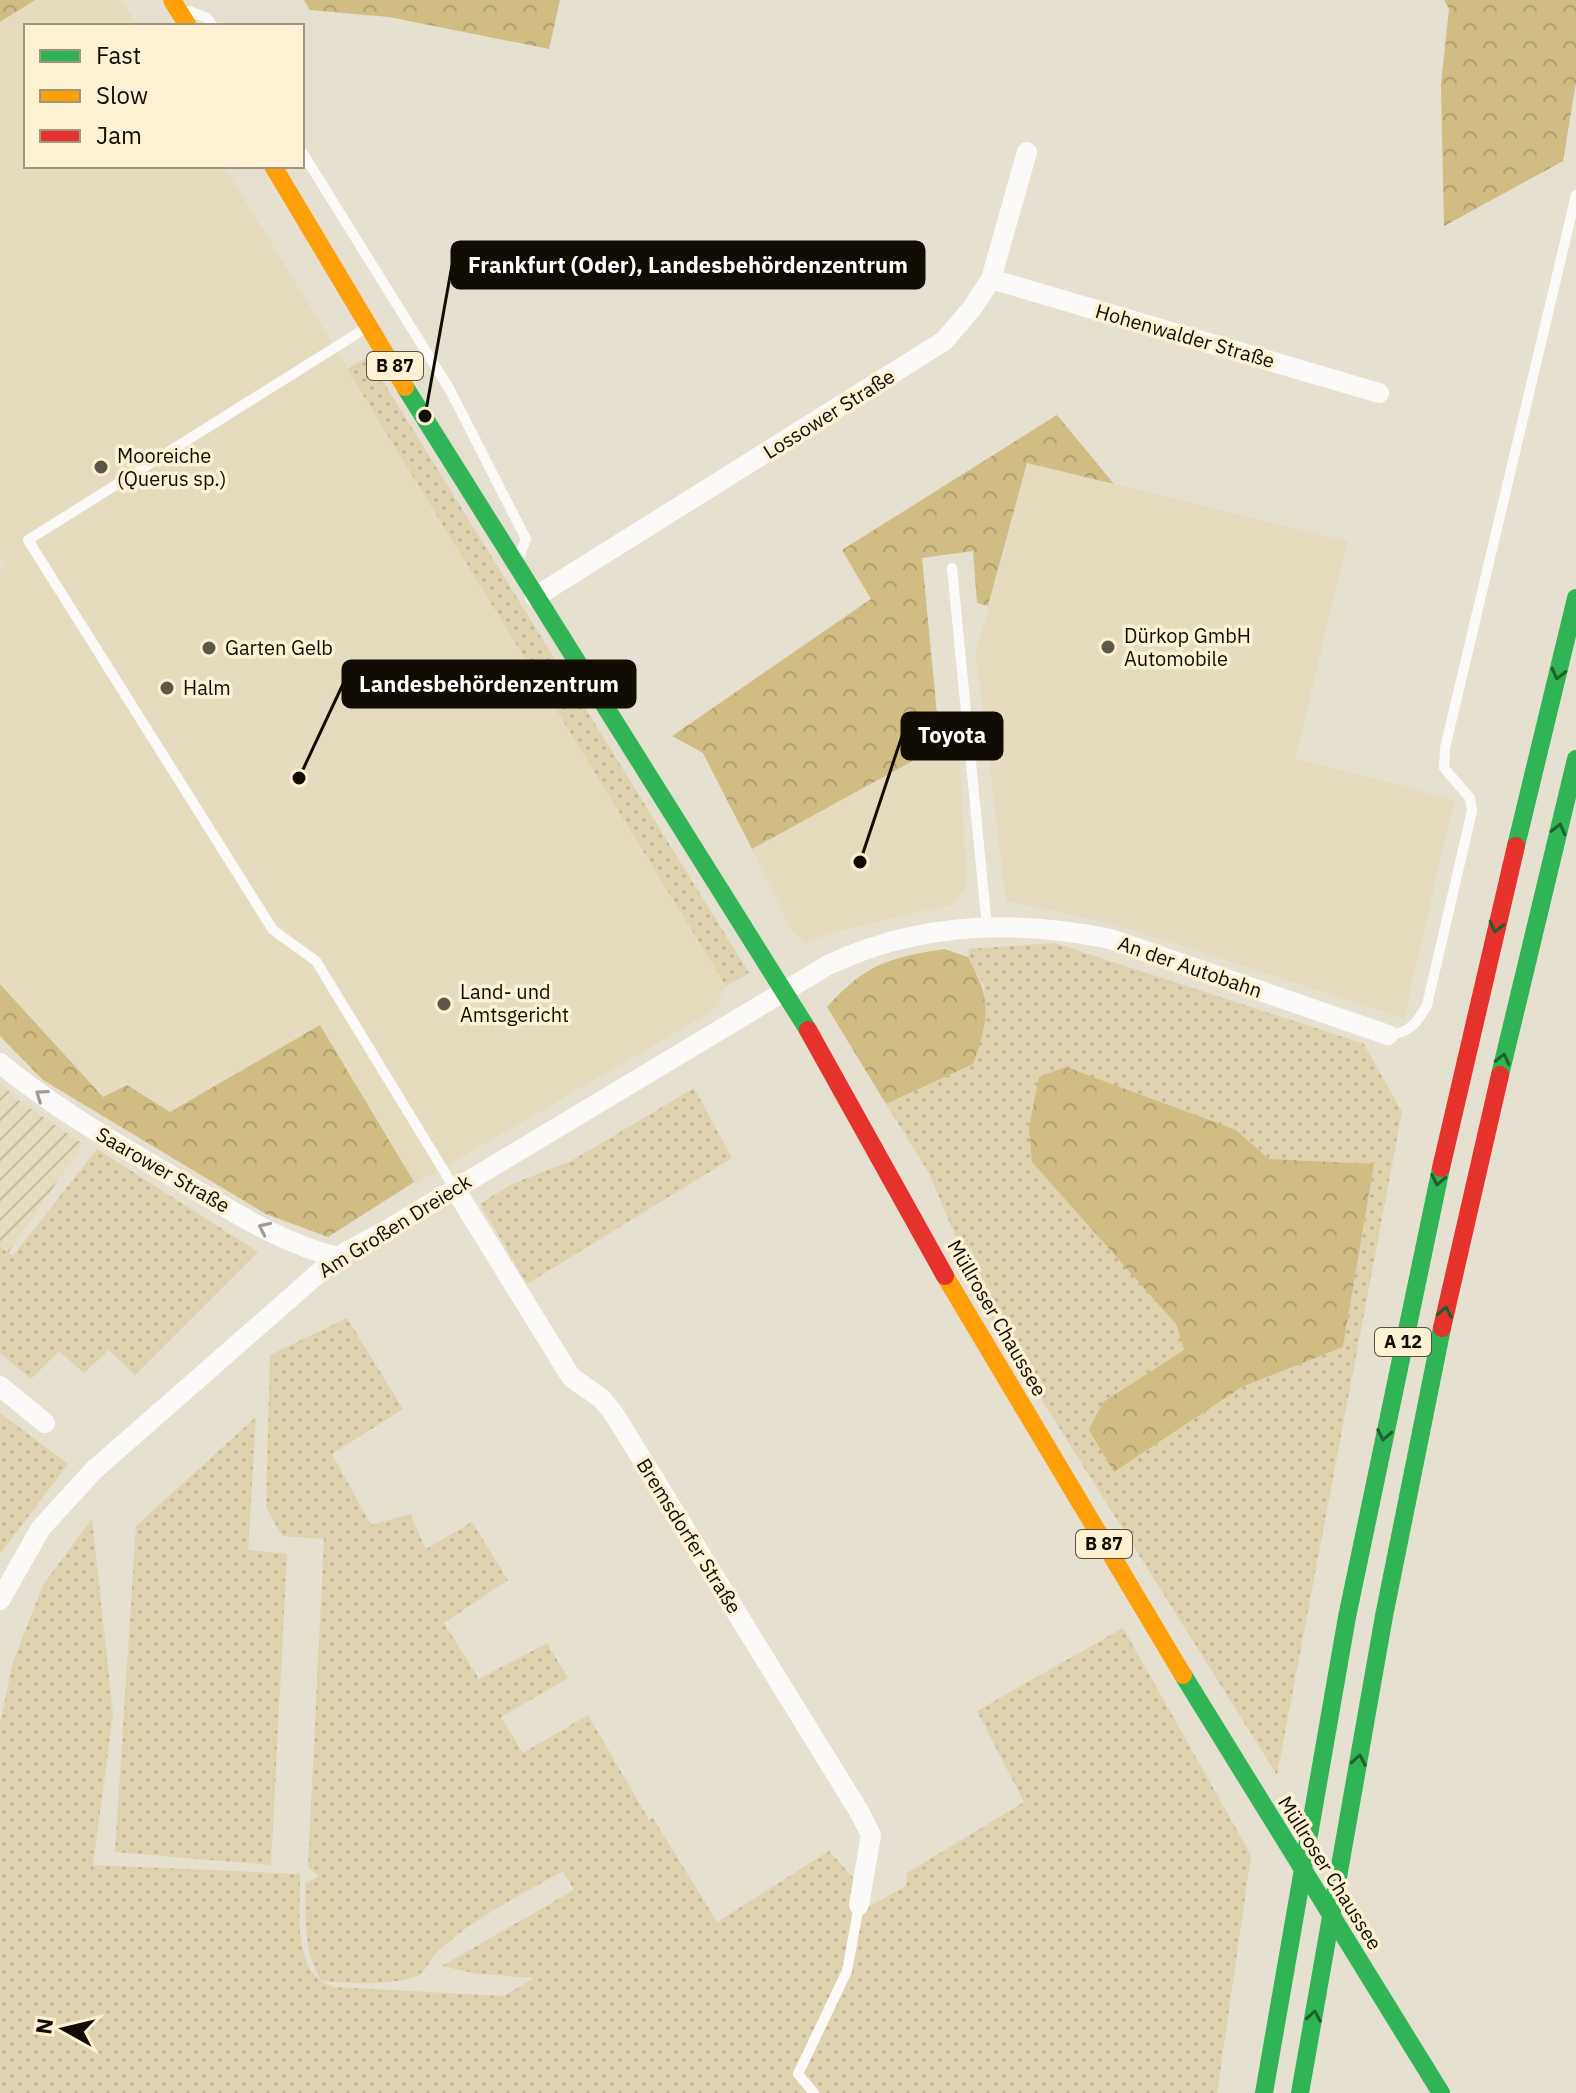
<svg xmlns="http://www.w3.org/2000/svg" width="1576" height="2093" font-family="'IBM Plex Sans',sans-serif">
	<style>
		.built { fill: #e5dcc0 }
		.industrial { fill: url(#industrial-furrows) }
		.grass { fill: url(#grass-dots); fill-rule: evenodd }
		.forest { fill: url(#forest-crowns) }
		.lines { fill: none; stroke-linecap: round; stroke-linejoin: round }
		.lane { stroke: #fbfaf8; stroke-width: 10 }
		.street { stroke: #fbfaf8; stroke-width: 20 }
		.fast { stroke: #30b455; stroke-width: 18 }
		.slow { stroke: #ff9f0a; stroke-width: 18 }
		.jam { stroke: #e5322d; stroke-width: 18 }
		.oneway { stroke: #20602c }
		.oneway2 { stroke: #9d9b96 }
		.poi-dot { fill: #5b574b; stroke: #fcf1d3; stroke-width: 3 }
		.labels { text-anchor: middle; stroke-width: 7; stroke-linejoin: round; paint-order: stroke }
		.shield { fill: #fcf1d3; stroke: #585142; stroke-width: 2 }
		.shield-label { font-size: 18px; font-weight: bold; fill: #110d04 }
		.street-label { font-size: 20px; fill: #110d04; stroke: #fcf1d3 }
		.poi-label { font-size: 20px; fill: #110d04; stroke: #fcf1d3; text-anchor: start }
		.leader { fill: none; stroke: #110d04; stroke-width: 3 }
		.callout-dot { fill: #110d04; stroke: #fcf1d3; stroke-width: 3 }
		.callout { fill: #110d04; stroke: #110d04; stroke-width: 3 }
		.callout-label { font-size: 22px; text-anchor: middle; font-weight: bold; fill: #fff }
	</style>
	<defs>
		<pattern id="industrial-furrows" width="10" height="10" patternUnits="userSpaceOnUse" patternTransform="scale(2)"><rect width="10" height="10" fill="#e5dcc0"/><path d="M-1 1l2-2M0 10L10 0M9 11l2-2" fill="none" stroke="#c3bca3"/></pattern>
		<pattern id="grass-dots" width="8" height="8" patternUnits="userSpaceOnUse" patternTransform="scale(2)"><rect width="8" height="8" fill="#dfd3af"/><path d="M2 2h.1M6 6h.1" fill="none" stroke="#beb495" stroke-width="1.8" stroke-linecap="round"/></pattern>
		<pattern id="forest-crowns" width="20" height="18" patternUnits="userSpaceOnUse" patternTransform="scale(2)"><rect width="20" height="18" fill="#d0bd83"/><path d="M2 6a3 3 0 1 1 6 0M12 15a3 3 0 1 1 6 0" fill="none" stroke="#b2a170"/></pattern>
	</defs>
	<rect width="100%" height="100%" fill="#e5e0cf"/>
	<path class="built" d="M35,0H122L138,26H26V166H224L726,986L714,1010L415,1184L320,1025L170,1112L127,1085L103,1097L0,984V571L7,566L0,556V22Z
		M1027,463L1348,541L1295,758L1454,800L1404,1018L1110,923L1006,901L976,654Z
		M958,736L967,884L954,904L829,933L806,943L792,932L752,849Z"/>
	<path class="industrial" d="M0,1082L18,1100L83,1144L8,1253L0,1247Z"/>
	<path class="grass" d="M368,357L749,973L726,986L347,369Z
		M1055,943L1364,1044L1402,1112L1277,1775L988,1314L929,1173L886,1104L973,1064L984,986L968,957L969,949ZM1236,1130L1269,1159L1374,1164L1343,1347L1242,1387L1114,1472L1103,1402L1184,1350L1176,1324Z
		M694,1088L732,1158L527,1284L480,1204L510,1185L573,1160Z
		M97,1149L258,1252L135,1375L109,1350L84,1373L59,1351L31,1379L0,1353V1247L13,1256Z
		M347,1318L403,1409L332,1454L371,1525L410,1514L426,1549L472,1522L508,1580L444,1623L479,1679L547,1643L568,1678L501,1717L523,1753L588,1715L649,1820L653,1818L717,1922L829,1851L856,1881L864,1909L906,1886L907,1873L1024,1802L977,1711L1123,1628L1251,1855L1217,2093H0V1723L13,1662L43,1585L92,1519L113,1714L93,1865L300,1874C301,1910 290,1974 334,1987L504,1996L534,1978L478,1974L442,1966L574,1890L563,1871C522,1894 473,1918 438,1951C431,1957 427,1970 419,1975C400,1985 342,1985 321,1980C303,1951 306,1916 305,1884L319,1876L308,1867L324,1539L282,1536L266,1507L270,1355Z
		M0,1413L68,1464L0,1554Z
		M256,1417L248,1550L287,1554L271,1865L115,1852L136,1526Z"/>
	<path class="forest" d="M0,0H35L0,22Z
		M304,0H560L549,49L389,17L310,10Z
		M1444,0H1576V82L1563,161L1444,226L1441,85L1449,9Z
		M1057,415L1114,484L1027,463L988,606L977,603L973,551L922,558L940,746L752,849L703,753L672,736L871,599L842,550Z
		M944,949L968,957C992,1000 989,1019 973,1064L886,1104L827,1007C866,964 888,958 944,949Z
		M0,984L103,1097L127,1085L170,1112L320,1025L414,1182L328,1237L266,1214L43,1080L0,1036Z
		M1066,1067L1236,1130L1269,1159L1374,1164L1343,1347L1242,1387L1114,1472L1089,1430L1103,1402L1184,1350L1176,1324L1032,1162L1029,1128L1039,1077Z"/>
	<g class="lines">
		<path class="lane" d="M189,11L207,18L213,26
			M302,152L450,390L526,539L519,557
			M366,328L28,540L273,930L316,961L455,1189
			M952,568L987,927
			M1388,1035C1410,1033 1417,1023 1427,1005L1472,811L1470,798L1444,768L1445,748L1576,195
			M814,2093L798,2074L847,1971L859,1905"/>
		<path class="street" d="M991,279L1379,393
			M535,597L944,341L973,307L991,279L1027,152
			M0,1063C57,1110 120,1146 184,1183C232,1211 281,1243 337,1257
			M455,1189L571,1377L602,1399L614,1414L860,1813L871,1835L859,1905
			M0,1386L45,1423
			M0,1600L41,1528L94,1470L337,1257L385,1231L828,965C917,923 1014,919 1110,939L1388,1035"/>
		<path class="fast" d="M405,387L808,1030
			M1516,846L1576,598
			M1500,1075L1576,759
			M1183,1675L1441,2093
			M1264,2093L1347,1617L1441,1168
			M1300,2093L1384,1616L1442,1328"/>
		<path class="slow" d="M172,0L188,26
			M273,166L405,387
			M945,1276L1183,1675"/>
		<path class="jam" d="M808,1030L945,1276
			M1441,1168L1516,846
			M1442,1328L1500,1075"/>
	</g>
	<defs><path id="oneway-chevron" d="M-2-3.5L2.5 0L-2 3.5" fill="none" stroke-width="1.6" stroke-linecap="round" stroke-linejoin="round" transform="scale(2)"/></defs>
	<g class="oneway">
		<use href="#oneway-chevron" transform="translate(1558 674) rotate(104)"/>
		<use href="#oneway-chevron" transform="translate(1559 829) rotate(-76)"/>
		<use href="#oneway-chevron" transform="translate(1496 927) rotate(104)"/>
		<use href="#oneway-chevron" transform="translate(1503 1059) rotate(-77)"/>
		<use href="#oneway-chevron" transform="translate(1438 1180) rotate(102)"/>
		<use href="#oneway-chevron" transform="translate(1445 1312) rotate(-79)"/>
		<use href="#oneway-chevron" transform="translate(1384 1435) rotate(101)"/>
		<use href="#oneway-chevron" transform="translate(1359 1760) rotate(-80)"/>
		<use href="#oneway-chevron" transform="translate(1314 2016) rotate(-80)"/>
	</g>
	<g class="oneway2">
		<use href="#oneway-chevron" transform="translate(41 1095) rotate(-145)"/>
		<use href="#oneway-chevron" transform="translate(264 1228) rotate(-155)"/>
	</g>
	<g class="poi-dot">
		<circle cx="101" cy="467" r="8"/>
		<circle cx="1108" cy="647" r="8"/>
		<circle cx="209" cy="648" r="8"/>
		<circle cx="167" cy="688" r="8"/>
		<circle cx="444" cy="1004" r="8"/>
	</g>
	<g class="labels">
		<g class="shield">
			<rect x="367" y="352" width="56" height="28" rx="6"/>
			<rect x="1375" y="1328" width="56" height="28" rx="6"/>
			<rect x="1076" y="1530" width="56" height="28" rx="6"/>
		</g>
		<g class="shield-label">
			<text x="395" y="372">B 87</text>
			<text x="1403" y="1348">A 12</text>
			<text x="1104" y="1550">B 87</text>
		</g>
		<g class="street-label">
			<text transform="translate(1185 336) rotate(16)" y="7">Hohenwalder Straße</text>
			<text transform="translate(829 414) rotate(-32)" y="7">Lossower Straße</text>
			<text transform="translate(1190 967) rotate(19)" y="7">An der Autobahn</text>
			<text transform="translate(163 1170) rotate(30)" y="7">Saarower Straße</text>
			<text transform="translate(395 1226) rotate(-32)" y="7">Am Großen Dreieck</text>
			<text transform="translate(997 1318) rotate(60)" y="7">Müllroser Chaussee</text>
			<text transform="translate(689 1536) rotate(58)" y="7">Bremsdorfer Straße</text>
			<text transform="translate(1330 1873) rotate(58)" y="7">Müllroser Chaussee</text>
		</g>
		<g class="poi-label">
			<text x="117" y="463">Mooreiche<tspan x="117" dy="23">(Querus sp.)</tspan></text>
			<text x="1124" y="643">Dürkop GmbH<tspan x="1124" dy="23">Automobile</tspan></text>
			<text x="225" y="655">Garten Gelb</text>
			<text x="183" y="695">Halm</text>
			<text x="460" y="999">Land- und<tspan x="460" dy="23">Amtsgericht</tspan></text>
		</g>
	</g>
	<path class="leader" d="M425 416L452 265M299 778L343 684M860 862L902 736"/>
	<g class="callout-dot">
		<circle cx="425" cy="416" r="8"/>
		<circle cx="299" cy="778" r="8"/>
		<circle cx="860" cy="862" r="8"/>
	</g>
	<g class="callout">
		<rect x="452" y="242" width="472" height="46" rx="8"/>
		<rect x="343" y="661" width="292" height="46" rx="8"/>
		<rect x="902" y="713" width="100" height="46" rx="8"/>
	</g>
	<g class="callout-label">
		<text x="688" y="273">Frankfurt (Oder), Landesbehördenzentrum</text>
		<text x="489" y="692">Landesbehördenzentrum</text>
		<text x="952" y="743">Toyota</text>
	</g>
	<rect x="24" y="24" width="280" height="144" fill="#fcf1d3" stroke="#9e9680" stroke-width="2"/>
	<rect x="40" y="50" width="40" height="12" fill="#30b455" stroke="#9e9680" stroke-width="2"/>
	<text x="96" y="64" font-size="24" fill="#110d04">Fast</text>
	<rect x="40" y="90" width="40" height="12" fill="#ff9f0a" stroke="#9e9680" stroke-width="2"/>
	<text x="96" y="104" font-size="24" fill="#110d04">Slow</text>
	<rect x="40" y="130" width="40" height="12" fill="#e5322d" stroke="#9e9680" stroke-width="2"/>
	<text x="96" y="144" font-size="24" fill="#110d04">Jam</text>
	<g transform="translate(64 2029) rotate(278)" stroke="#fcf1d3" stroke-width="6" paint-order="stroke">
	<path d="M0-6L14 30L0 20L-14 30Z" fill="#110d04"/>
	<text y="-12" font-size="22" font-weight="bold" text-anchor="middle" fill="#110d04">N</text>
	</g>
</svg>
